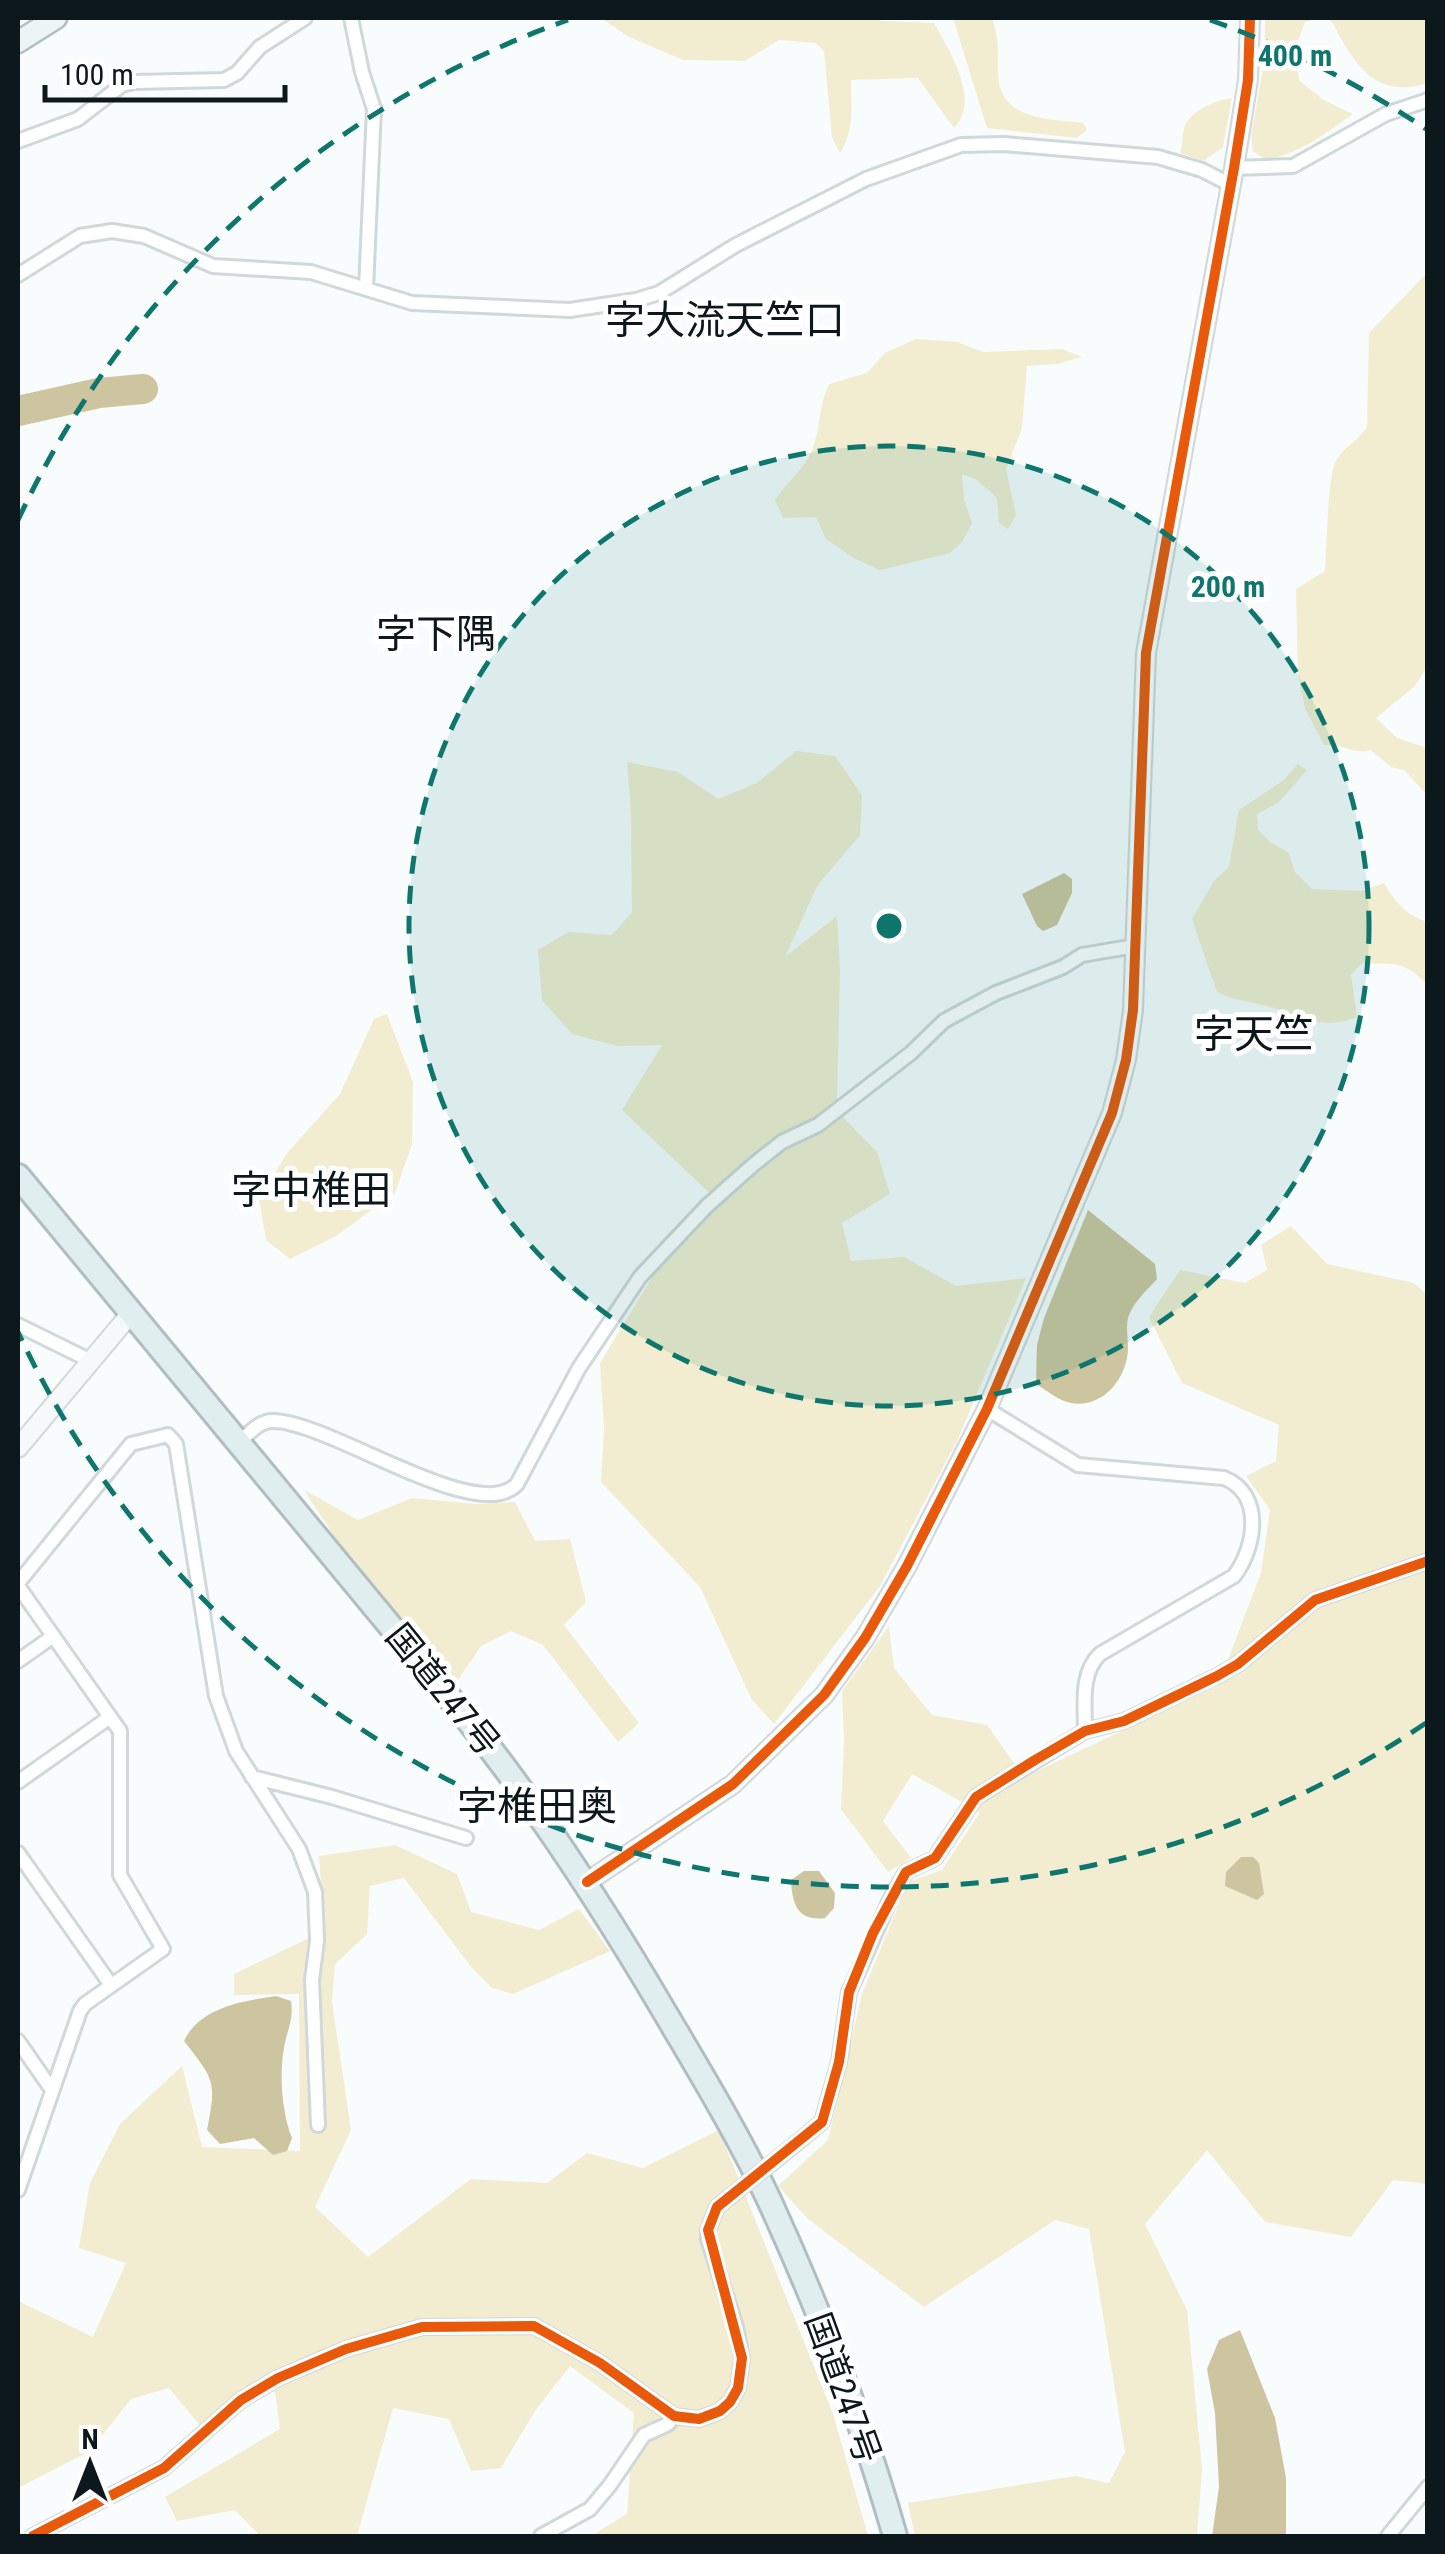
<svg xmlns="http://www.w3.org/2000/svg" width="1445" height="2554" font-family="'Roboto Condensed','Noto Sans JP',sans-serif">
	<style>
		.green { fill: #f2edd0 }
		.water { fill: #cdc59f }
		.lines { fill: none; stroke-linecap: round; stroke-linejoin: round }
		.river { stroke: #cdc59f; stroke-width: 30 }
		.street-casing { stroke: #d0d8d9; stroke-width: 18 }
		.secondary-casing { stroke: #d0d8d9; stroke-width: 22 }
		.primary-casing { stroke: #b0bec2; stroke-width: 25 }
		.highway-casing { stroke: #b0bec2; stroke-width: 28 }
		.street { stroke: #feffff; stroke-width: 12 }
		.secondary { stroke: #f6f9fa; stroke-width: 18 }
		.primary { stroke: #ecf4f6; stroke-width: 20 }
		.highway { stroke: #e1eef0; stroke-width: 22 }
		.street-bridge-casing { stroke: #d0d8d9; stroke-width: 18; stroke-linecap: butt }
		.street-bridge { stroke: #feffff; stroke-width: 12 }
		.cycleway-casing { stroke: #fff; stroke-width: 16 }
		.cycleway { stroke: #e8590c; stroke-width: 10 }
		.ring { fill: none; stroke: #0f766e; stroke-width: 5; stroke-dasharray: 18 12 }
		.labels { text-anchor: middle; stroke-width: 10; stroke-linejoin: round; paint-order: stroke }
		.street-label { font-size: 35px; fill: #0c181b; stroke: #fff }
		.quarter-label { font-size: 40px; fill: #0c181b; stroke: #fff }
		.centre { fill: #0f766e; stroke: #fff; stroke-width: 5 }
		.ring-label { font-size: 30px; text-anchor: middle; font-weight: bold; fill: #0f766e; stroke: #fff; stroke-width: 10; stroke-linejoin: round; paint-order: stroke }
	</style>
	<rect width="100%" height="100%" fill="#f9fcfd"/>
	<path class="green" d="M601,18H878L881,21L934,23C948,49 982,100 954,128L918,78L851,80C851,107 855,128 840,153L832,137L824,51L816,43L779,40L745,61L683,60L629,37Z
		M953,18H992C999,37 998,53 998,73C999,120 1047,119 1083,123L1087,130L1077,138L987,128Z
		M1265,18H1319L1305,22L1295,49L1299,80L1322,99L1353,114C1326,133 1298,156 1264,159L1253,151L1251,135L1265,58Z
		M1326,18H1427V83C1374,100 1354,63 1332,22Z
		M1232,98L1223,147L1204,161L1180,153C1183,144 1182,136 1184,128C1189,111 1216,100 1232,98Z
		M1427,273V667L1415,686L1376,718L1397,738L1427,748V795L1404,770L1391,767L1371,750C1354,755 1341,743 1324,745L1305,708L1298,674L1296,589L1325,571C1327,549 1327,477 1336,461C1343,447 1358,441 1367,427L1369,333Z
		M916,339L957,342L983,352L1062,349L1082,357L1057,364L1027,366L1022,428L1006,469L1016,515L1008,529L999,523L997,498L977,480L962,474L964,500L972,523L962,542L950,553L880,570L854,558L826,539L816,517L783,518L775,500C785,484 802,471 810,455C821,432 818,406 829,384L867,373L885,353Z
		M796,751L835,756L862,795L860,835L817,886L785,957L837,916L840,972L837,1097L844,1118L877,1152L890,1194L842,1223L851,1261L904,1257L956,1286L1026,1278L957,1441L880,1586L774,1724L752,1700L700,1587L601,1482L604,1429L600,1363L671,1246L720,1203L622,1110L662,1045L618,1046L572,1034L542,1000L538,950L569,932L612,935L632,912L631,812L627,762L678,772L718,799L757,783Z
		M1298,764L1307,770L1279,802L1257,814L1258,830L1270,842L1288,852L1295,872L1312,889L1362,891L1384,883C1396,903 1405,914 1427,922V985C1406,961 1392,963 1361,964L1351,975L1357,1017C1316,1032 1301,1014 1263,1005C1244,1000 1237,1001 1217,992L1192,919L1214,881L1229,867L1239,810L1284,780Z
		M387,1014L413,1082L412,1144L395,1193L336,1236L290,1259L266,1240L259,1198L288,1152L340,1094L374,1019Z
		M1291,1226L1327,1264L1414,1283L1428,1295L1427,2184L1393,2180L1351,2237L1265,2222L1207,2150L1145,2224L1187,2310L1202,2469L1197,2536H915L908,2503L1075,2476L1109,2483L1125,2452L1089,2229L1055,2220L924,2307L808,2219L778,2186L828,2140L862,1994L908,1882L942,1870L980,1812L912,1774L883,1821L911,1858L888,1872L841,1809L844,1742L842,1691L889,1626L894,1668L932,1715L987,1725L1024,1777L1218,1686L1261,1573L1270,1510L1246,1476L1276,1461L1279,1425L1182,1383L1149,1317L1180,1270L1245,1283L1267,1270L1261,1245Z
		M304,1490L358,1520L412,1498L475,1504L515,1502L535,1541L570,1539L586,1602L564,1625L639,1723L618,1742L543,1645L511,1631L481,1646L455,1684L359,1574Z
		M395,1845L457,1874L471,1912L539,1930L579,1909L610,1951L513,1994L492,1988L472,1968L404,1878L370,1886L367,1934L335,1964L332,2002L351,2130L315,2207L368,2257L471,2179L547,2183L587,2153L643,2168L719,2130L833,2414L868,2536H591L627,2514L634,2413L570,2366L535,2411L501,2468L471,2471L449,2419L393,2408L357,2536H260L235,2510L177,2521L165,2497L280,2429L275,2391L203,2429L169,2388L131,2399L90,2451L18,2488V2301L93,2337L126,2263L79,2248L90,2183L120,2124L182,2066L202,2147L300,2151L299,1994L234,1995V1974L324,1931L319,1856Z"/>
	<path class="water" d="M1064,873L1072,879V893L1057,925L1043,931L1037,926L1022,894Z
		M1088,1210L1155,1264L1157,1279C1147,1290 1132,1303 1128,1318C1125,1331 1130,1345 1127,1358C1122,1384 1100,1408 1071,1403C1059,1401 1046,1390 1036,1384L1037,1345L1044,1318Z
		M1241,1857H1253L1259,1863L1264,1894L1257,1900L1225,1886L1226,1872Z
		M804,1871H819L835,1893L834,1908L825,1918C798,1922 792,1904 791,1880Z
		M276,1996L291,2001C294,2020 287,2030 284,2048C279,2075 282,2113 292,2138L287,2151L273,2155L254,2138L220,2144L207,2130C217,2080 214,2080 184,2041C200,2007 243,2001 276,1996Z
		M1240,2330L1275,2418L1286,2478V2536H1212L1219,2487L1215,2413L1207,2369L1219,2340Z"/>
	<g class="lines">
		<path class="river" d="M18,411L99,393L143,389"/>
		<g class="street-casing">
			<path id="street" d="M351,18L362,72L374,109L366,289
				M18,141L78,119L122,85L134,82L224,80L237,73L260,47L305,18
				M1234,168L1293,166L1386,114L1428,100
				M18,275L80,236L112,231L144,236L213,266L311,272L412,303L570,310L636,300L659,293L736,245L866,179L961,145L1004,144L1158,157L1202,170L1231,185
				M18,1325L89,1360
				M987,1409L1078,1465L1224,1478C1264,1494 1256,1547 1234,1576L1100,1654C1080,1673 1085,1705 1085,1731
				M240,1441C249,1434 259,1421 272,1421C328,1420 478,1527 517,1484L579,1368L640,1277L707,1206L753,1165L782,1142L818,1125L911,1053L944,1021L996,993L1063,967L1082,955L1135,946
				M18,1583L131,1444L168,1435L176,1444L216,1696L236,1751L299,1849L315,1892L317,1941L312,1980L318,2125
				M18,1586L120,1731V1875L163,1949L85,2004L80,2011L18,2190
				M18,1661L52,1637
				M252,1777L332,1797L466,1838
				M18,1782L110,1717
				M18,1853L111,1985
				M18,2041L52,2090
				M788,2150L822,2122L839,2062L849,1992L890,1900L906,1872L935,1858L976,1797L1085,1731L1124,1721L1217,1676L1238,1664L1315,1600L1428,1561
				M33,2536L164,2468L241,2400L278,2378L346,2349L422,2327L534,2326L600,2363L674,2416L699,2419L720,2411L730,2402L738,2388L742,2358L736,2327L708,2239V2230L717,2207
				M541,2536L590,2509L610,2485L644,2435L668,2424L674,2416
				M1388,2536L1428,2487"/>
		</g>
		<g class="secondary-casing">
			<path id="secondary" d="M18,1448L132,1312
				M587,1882L733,1784L824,1695L865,1638L907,1566L987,1409L1112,1113L1126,1060L1133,1010L1146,653L1234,168L1248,80L1250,18"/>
		</g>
		<g class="primary-casing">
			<path id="primary" d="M18,42L56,18"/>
		</g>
		<g class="highway-casing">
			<path id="highway" d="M18,1176L468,1720C543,1814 606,1912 667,2016C703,2077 740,2138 770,2202C819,2309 863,2423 895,2536"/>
		</g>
		<use href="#street" class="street"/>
		<use href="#secondary" class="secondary"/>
		<use href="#primary" class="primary"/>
		<use href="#highway" class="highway"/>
		<g class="street-bridge-casing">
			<path id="street-bridge" d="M717,2207L788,2150"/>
		</g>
		<use href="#street-bridge" class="street-bridge"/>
		<g class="cycleway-casing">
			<path id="cycleway" d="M587,1882L733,1784L824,1695L865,1638L907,1566L987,1409L1112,1113L1126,1060L1133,1010L1146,653L1234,168L1248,80L1250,18
				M33,2536L164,2468L241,2400L278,2378L346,2349L422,2327L534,2326L600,2363L674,2416L699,2419L720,2411L730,2402L738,2388L742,2358L708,2230L717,2207L822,2122L839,2062L849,1992L873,1933L906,1872L935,1858L976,1797L1035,1760L1085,1731L1124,1721L1217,1676L1238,1664L1315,1600L1428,1561"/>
		</g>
		<use href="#cycleway" class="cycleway"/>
	</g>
	<circle cx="889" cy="926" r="480" fill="#0f766e" fill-opacity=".12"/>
	<g class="ring">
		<circle cx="889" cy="926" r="480"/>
		<path d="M1426 1723A961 961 0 0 1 18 1332M18 520A961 961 0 0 1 568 20M1210 20A961 961 0 0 1 1426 129"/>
	</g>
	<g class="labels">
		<g class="street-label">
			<text transform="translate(443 1690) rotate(51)" y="12">国道247号</text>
			<text transform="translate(843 2388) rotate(70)" y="12">国道247号</text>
		</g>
		<g class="quarter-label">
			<text x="725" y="334">字大流天竺口</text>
			<text x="436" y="648">字下隅</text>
			<text x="1254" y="1048">字天竺</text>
			<text x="311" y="1204">字中椎田</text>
			<text x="537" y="1820">字椎田奥</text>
		</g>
	</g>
	<circle cx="889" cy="926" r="15" class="centre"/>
	<g class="ring-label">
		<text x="1295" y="66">400 m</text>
		<text x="1228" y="597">200 m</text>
	</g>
	<rect width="1445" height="2554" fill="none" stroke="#0c181b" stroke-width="40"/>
	<g transform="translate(90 2464)" stroke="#ffffff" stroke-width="8" paint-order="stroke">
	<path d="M0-8L18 38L0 25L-18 38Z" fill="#0c181b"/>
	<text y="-15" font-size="28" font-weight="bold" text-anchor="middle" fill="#0c181b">N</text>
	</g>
	<path d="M45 85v15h240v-15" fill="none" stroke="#0c181b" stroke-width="5"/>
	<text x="60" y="85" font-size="30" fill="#0c181b" stroke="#ffffff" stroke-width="8" paint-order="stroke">100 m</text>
</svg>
